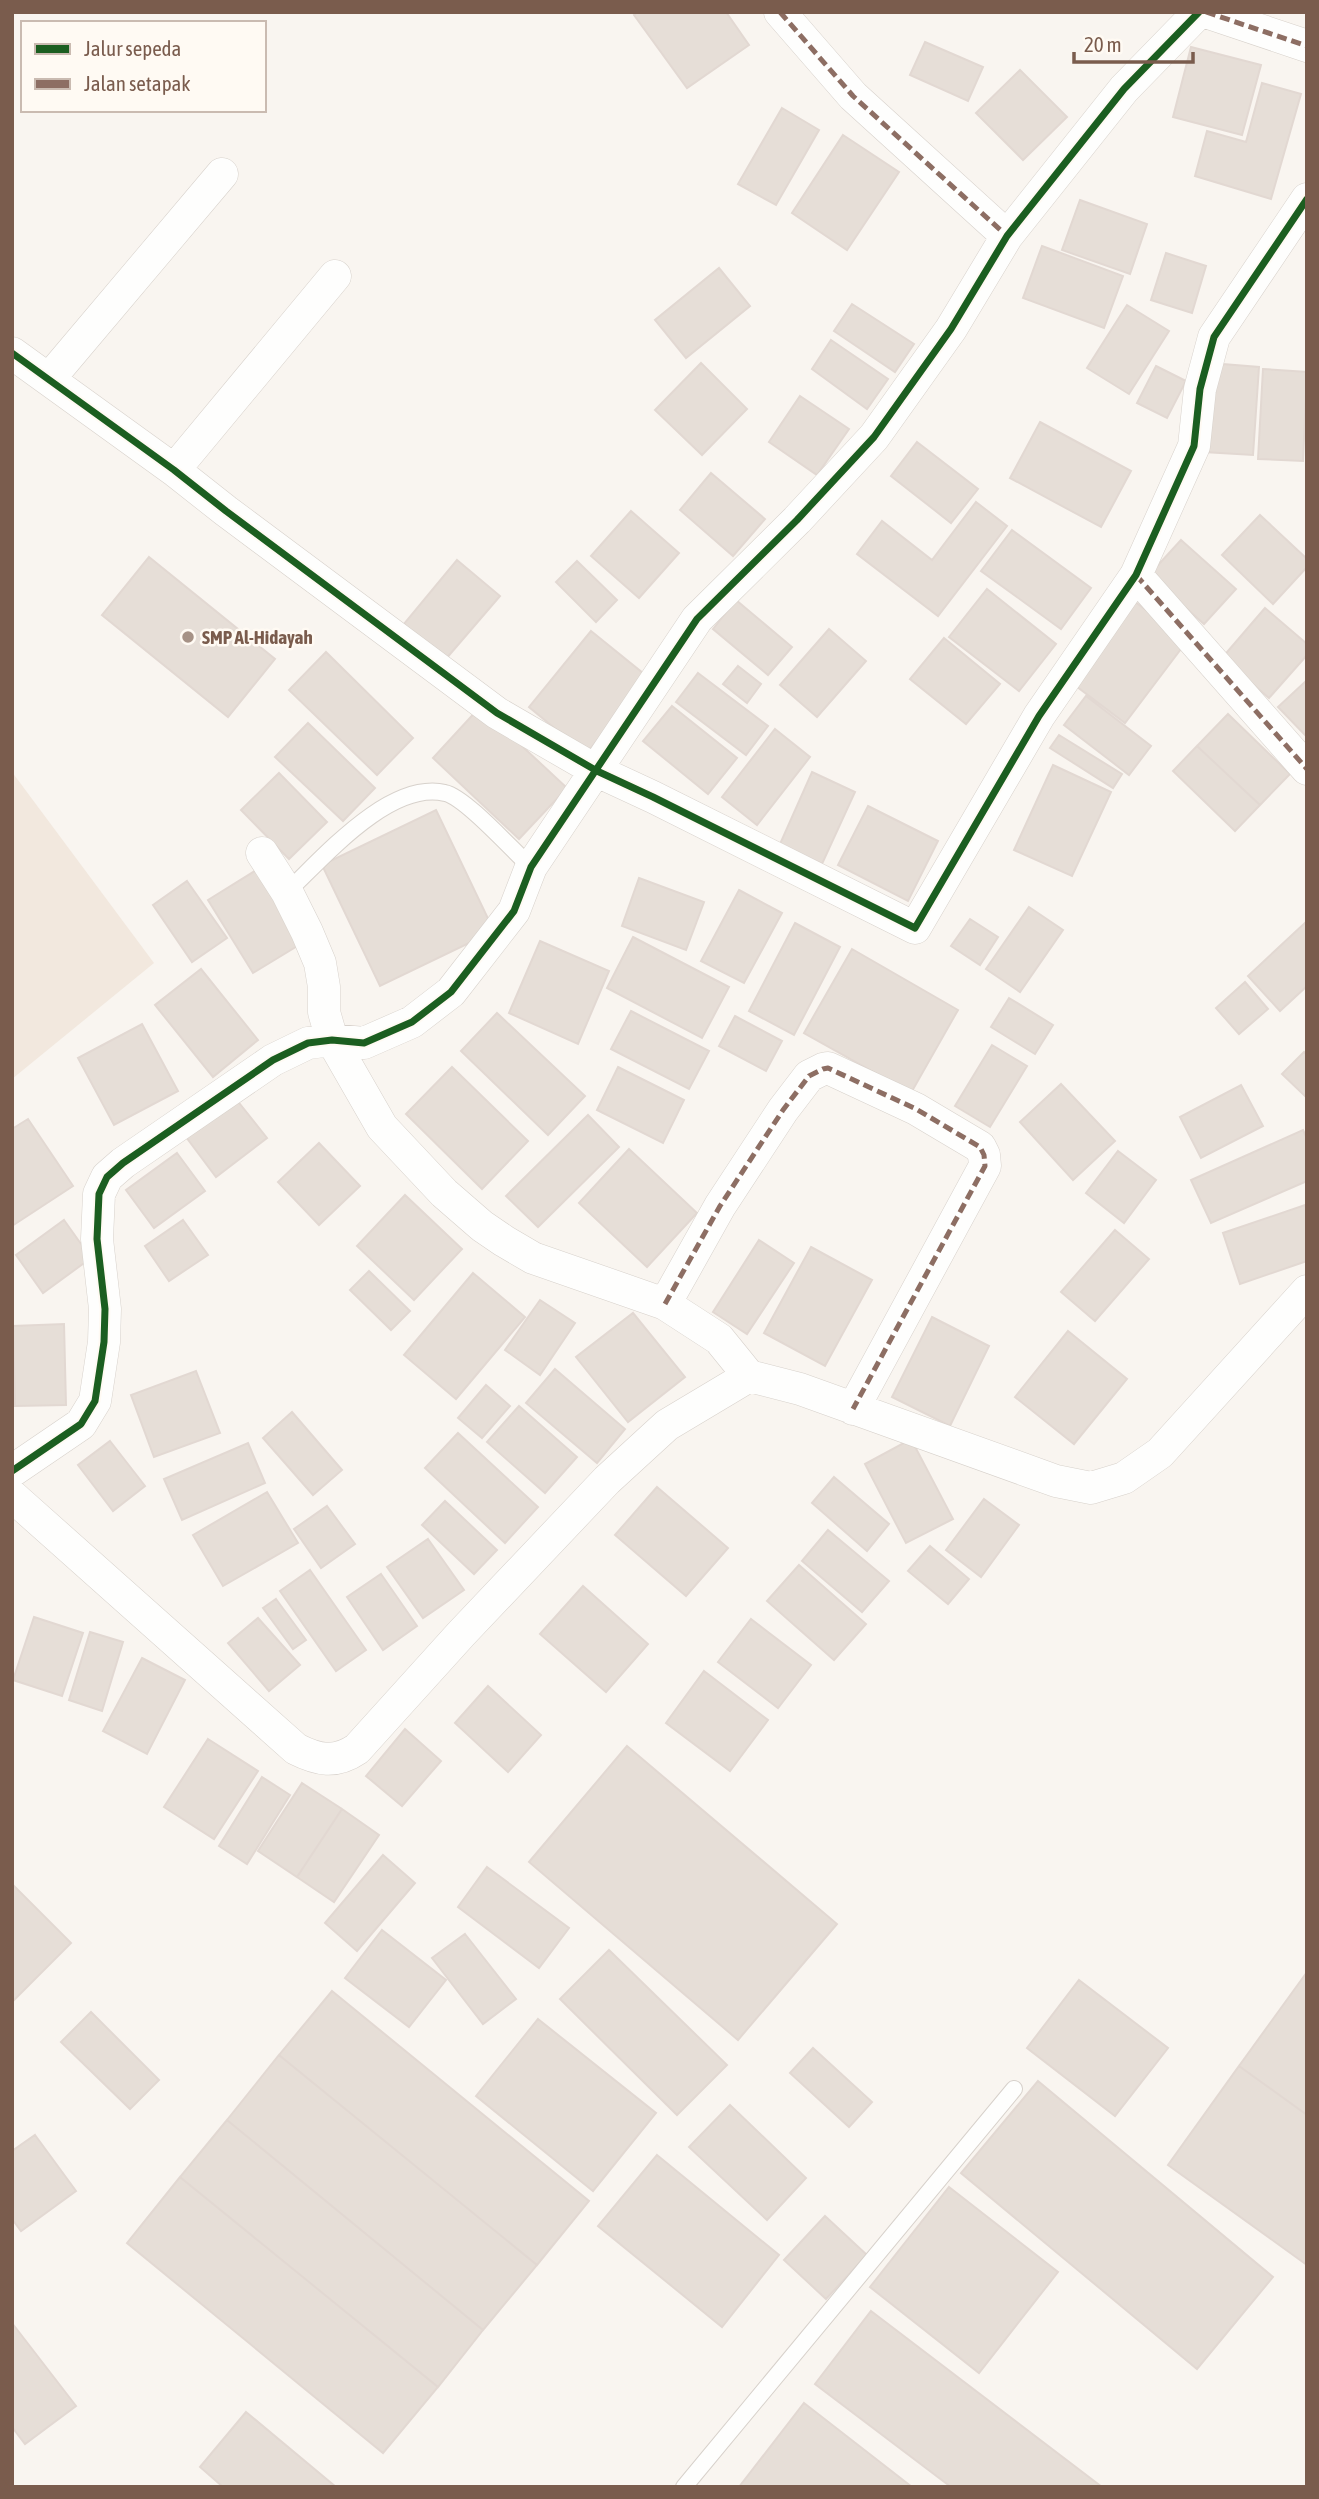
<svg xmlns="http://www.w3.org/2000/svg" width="1319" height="2499" font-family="'Asap Condensed',sans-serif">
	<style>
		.residential { fill: #f2e8de }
		.building { fill: #e6ded7; stroke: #e2d8d2; stroke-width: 2 }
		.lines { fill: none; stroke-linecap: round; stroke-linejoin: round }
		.lane-casing { stroke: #d7d1cb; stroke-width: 18 }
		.street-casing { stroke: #d7d1cb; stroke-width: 33 }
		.lane { stroke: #fefefd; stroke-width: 16 }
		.street { stroke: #fefefd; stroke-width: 32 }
		.quiet { stroke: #8d6e63; stroke-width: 5; stroke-dasharray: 10 5; stroke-linecap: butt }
		.cycleway-casing { stroke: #fffaf3; stroke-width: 11 }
		.cycleway { stroke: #1b5e20; stroke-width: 7 }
		.poi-dot { fill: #a69286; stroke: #fffaf3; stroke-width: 2.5 }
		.labels { text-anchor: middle; stroke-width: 5; stroke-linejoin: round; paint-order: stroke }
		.poi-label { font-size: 19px; font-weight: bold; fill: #7a5c4d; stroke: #fffaf3; text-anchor: start }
	</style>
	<rect width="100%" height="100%" fill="#f9f5f0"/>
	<path class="residential" d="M12,772L154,963L12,1079Z"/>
	<path class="building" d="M638,12H726L749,45L687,88L634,15Z
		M925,42L983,67L968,101L910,75Z
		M1191,47L1261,65L1242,135L1173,117Z
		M1020,70L1067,117L1023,160L976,113Z
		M1262,83L1301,94L1271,199L1195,176L1207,131L1246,142Z
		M782,108L819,130L776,205L738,184Z
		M843,135L899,172L847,250L792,213Z
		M1080,200L1147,224L1130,274L1062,250Z
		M1042,246L1123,276L1104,328L1023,298Z
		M1166,253L1206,266L1192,313L1151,300Z
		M719,268L750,306L686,358L655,320Z
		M852,304L914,344L895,372L834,331Z
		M1127,305L1169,331L1129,394L1087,368Z
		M831,340L888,379L867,409L812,369Z
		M701,363L747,409L702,455L655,410Z
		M1210,363L1259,367L1253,455L1204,452Z
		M1156,366L1186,381L1167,418L1137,403Z
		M1263,369L1307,372L1303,461L1258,459Z
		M800,396L849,429L817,475L769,442Z
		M1040,422L1131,471L1101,527L1010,478Z
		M917,442L978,489L951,523L891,476Z
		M711,473L765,519L733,556L680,510Z
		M976,502L1007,526L938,616L857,554L882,521L932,560Z
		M631,511L679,553L639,598L591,556Z
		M1260,515L1307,559V567L1273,604L1222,555Z
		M1012,530L1091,588L1061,629L981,571Z
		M1181,540L1236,589L1204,624L1149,575Z
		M149,557L275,659L228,717L102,615Z
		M457,560L500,596L445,660L403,625Z
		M577,561L617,600L596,622L556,582Z
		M987,589L1056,644L1019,691L949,637Z
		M736,600L792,647L768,675L713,629Z
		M1134,601L1187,641L1125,723L1072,683Z
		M1265,608L1307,644V655L1269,698L1222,658Z
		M829,629L866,661L817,717L780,685Z
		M591,631L649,678L586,754L529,707Z
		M944,638L1000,684L966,724L910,679Z
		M326,652L413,738L377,775L289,690Z
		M738,666L761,684L747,703L723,684Z
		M698,673L768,726L746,755L676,702Z
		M1307,680V737L1278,707Z
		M1086,696L1151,746L1129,775L1064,725Z
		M672,706L737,758L708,794L643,741Z
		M480,707L567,788L519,839L433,758Z
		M1228,714L1290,774L1260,805L1197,746Z
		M308,723L375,788L343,821L275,757Z
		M775,729L810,757L757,825L722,797Z
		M1059,735L1122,774L1113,788L1050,748Z
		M1197,746L1260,805L1235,831L1173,771Z
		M1053,765L1111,792L1072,876L1014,850Z
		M812,772L855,792L822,864L780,844Z
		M279,773L327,822L289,859L241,810Z
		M868,806L938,841L908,901L838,865Z
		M436,810L494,931L380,986L322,865Z
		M258,869L304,942L253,973L208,900Z
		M639,878L704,902L686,950L622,926Z
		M187,881L227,938L192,962L153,905Z
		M739,890L782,913L744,983L701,961Z
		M1029,907L1063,930L1020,992L986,969Z
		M970,919L998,937L980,965L951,946Z
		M1307,921V986L1280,1011L1248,976Z
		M795,923L840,947L794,1035L749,1011Z
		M633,937L729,987L702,1038L607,988Z
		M540,941L609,971L578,1044L509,1013Z
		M852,949L958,1010L911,1093L804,1033Z
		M201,969L258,1040L213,1077L155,1005Z
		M1245,982L1268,1009L1239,1034L1216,1008Z
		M1009,998L1053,1025L1035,1054L991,1027Z
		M631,1011L709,1051L689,1089L611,1049Z
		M497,1013L585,1096L548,1135L461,1051Z
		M735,1016L782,1041L766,1071L719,1046Z
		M142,1024L178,1091L114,1125L78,1058Z
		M992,1045L1027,1066L990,1127L955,1106Z
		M1304,1052L1307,1055V1098L1282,1074Z
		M452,1067L528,1141L482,1189L406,1114Z
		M618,1067L684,1100L663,1143L597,1110Z
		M1061,1084L1115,1141L1073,1180L1020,1122Z
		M1241,1085L1263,1126L1201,1158L1180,1117Z
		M236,1099L267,1138L216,1177L186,1137Z
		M588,1115L619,1147L538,1227L506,1196Z
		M28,1119L73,1186L12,1226V1129Z
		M1303,1130L1307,1139V1181L1211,1223L1191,1180Z
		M319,1143L360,1186L319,1225L278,1182Z
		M629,1149L697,1213L647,1267L579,1203Z
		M1118,1151L1156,1180L1124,1223L1086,1193Z
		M177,1153L205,1191L154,1228L126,1190Z
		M405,1195L462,1249L414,1300L357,1246Z
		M1305,1205L1307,1211V1261L1240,1284L1223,1233Z
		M64,1220L91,1258L43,1293L16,1255Z
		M183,1220L208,1255L169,1281L145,1246Z
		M1115,1230L1149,1259L1095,1321L1061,1292Z
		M759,1240L794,1263L747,1334L713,1312Z
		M811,1247L872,1280L825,1366L764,1333Z
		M369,1271L410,1311L391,1330L350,1290Z
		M473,1273L525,1317L456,1399L404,1355Z
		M540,1300L575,1323L540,1375L505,1350Z
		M633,1313L685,1377L628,1422L576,1357Z
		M932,1317L989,1346L950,1426L892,1397Z
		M64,1324L66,1405L15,1406L13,1326Z
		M1068,1331L1127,1379L1074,1444L1015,1397Z
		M555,1369L625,1429L597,1463L526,1403Z
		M196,1371L220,1433L154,1457L131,1395Z
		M486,1385L510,1406L482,1438L458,1418Z
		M519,1406L577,1457L545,1493L487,1442Z
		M292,1412L342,1470L313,1495L263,1438Z
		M458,1433L538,1507L505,1543L425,1468Z
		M911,1439L953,1519L906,1543L865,1464Z
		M110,1441L145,1486L113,1511L78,1465Z
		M248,1443L265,1483L182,1520L164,1479Z
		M834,1477L889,1524L867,1551L812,1503Z
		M657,1487L728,1548L686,1596L615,1535Z
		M267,1492L298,1543L223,1586L193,1535Z
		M984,1499L1019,1525L981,1577L946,1550Z
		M445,1501L497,1550L474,1574L422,1525Z
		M327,1506L355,1544L321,1568L294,1529Z
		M828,1530L889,1581L862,1612L802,1561Z
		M428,1539L464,1590L423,1618L387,1567Z
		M930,1546L969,1579L948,1604L908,1571Z
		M799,1565L866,1624L834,1660L767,1601Z
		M310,1570L366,1650L336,1671L280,1591Z
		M381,1574L417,1626L383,1650L347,1597Z
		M583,1586L648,1644L606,1692L540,1634Z
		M276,1599L306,1640L293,1649L263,1608Z
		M34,1617L83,1633L62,1696L13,1680Z
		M258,1618L300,1665L269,1691L228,1643Z
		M751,1619L811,1665L778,1708L718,1662Z
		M90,1632L123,1642L102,1711L69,1700Z
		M142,1658L185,1680L147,1754L103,1731Z
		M704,1671L768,1720L730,1771L666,1723Z
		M488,1686L541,1735L508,1772L455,1723Z
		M405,1729L441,1761L402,1806L366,1776Z
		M208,1739L258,1771L214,1839L164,1807Z
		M627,1746L837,1924L738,2040L529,1862Z
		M262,1777L290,1795L247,1864L219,1846Z
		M302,1783L342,1809L297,1877L258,1851Z
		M342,1809L379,1835L334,1902L297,1877Z
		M383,1855L415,1883L357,1951L325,1923Z
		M487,1867L569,1928L539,1968L458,1907Z
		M12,1884L71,1943L12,2002Z
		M382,1930L446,1980L409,2027L345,1978Z
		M465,1934L516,1999L483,2024L432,1958Z
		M609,1950L727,2065L677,2115L560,1999Z
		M1307,1972V2115L1239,2066Z
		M1079,1980L1168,2048L1115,2116L1027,2048Z
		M332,1991L589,2201L537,2265L279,2055Z
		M91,2012L159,2080L130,2109L61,2042Z
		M538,2019L656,2113L593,2191L476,2096Z
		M813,2048L872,2102L849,2127L790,2073Z
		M279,2055L537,2265L483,2330L227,2120Z
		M1239,2066L1307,2115V2265L1168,2165Z
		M1038,2081L1273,2277L1197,2369L961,2173Z
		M730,2105L806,2178L767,2220L689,2147Z
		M227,2120L483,2330L438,2387L180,2177Z
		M35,2135L76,2191L21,2231L12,2219V2151Z
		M657,2155L779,2255L722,2327L598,2226Z
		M180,2177L438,2387L383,2453L127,2243Z
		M949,2187L1058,2272L979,2373L870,2287Z
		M825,2216L867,2255L826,2299L784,2260Z
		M871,2311L1102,2487H951L815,2384Z
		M12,2323L76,2406L25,2444L12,2427Z
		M804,2403L912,2487H739Z
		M246,2412L336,2487H223L200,2467Z"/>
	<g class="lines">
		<g class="lane-casing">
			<path id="lane" d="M287,892C324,857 390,780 445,793C465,797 513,851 531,867
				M684,2487L1014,2089"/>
		</g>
		<g class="street-casing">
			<path id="street" d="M780,12L853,96L1007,236
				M1206,12L1307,46
				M12,353L174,470L226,511L497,713L597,771L653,797L915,928L1039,716L1136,575L1194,446L1200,389L1214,337L1307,199
				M49,379L222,174
				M174,470L335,276
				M1136,575L1307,769
				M262,853L287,892L307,932L320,963L324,987V1012L332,1040L382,1127L444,1193L482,1226L504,1241L533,1258L665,1304L719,1339L749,1376
				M665,1304L720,1206L783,1110L809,1076L823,1069L828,1068L916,1109L980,1147L984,1155L985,1166L853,1409
				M12,1471L81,1424L95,1401L104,1342L105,1309L97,1239L99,1194L107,1177L123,1163L273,1060L308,1043L332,1040L364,1043L412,1022L451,992L514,911L531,867L697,619L797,520L874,437L951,329L1007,236L1124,89L1199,12
				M12,1496L296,1749C318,1760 335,1764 357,1749L461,1634L607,1480L667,1425L749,1376L800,1389L1056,1481L1091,1488L1124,1478L1160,1453L1307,1291"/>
		</g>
		<use href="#lane" class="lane"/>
		<use href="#street" class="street"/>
		<path class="quiet" d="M780,12L853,96L1007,236
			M1206,12L1307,46
			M1136,575L1307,769
			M665,1304L720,1206L783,1110L809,1076L823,1069L828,1068L916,1109L980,1147L984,1155L985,1166L853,1409"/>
		<g class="cycleway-casing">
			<path id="cycleway" d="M12,353L174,470L226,511L497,713L597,771L653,797L915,928L1039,716L1136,575L1194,446L1200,389L1214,337L1307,199
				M12,1471L81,1424L95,1401L104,1342L105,1309L97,1239L99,1194L107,1177L123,1163L273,1060L308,1043L332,1040L364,1043L412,1022L451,992L514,911L531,867L697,619L797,520L874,437L951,329L1007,236L1124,89L1199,12"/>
		</g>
		<use href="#cycleway" class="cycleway"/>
	</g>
	<circle class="poi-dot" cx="188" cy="637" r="7"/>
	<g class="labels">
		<g class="poi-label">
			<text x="202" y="644">SMP Al-Hidayah</text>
		</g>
	</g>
	<rect width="1319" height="2499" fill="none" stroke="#7a5c4d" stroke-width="28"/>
	<rect x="21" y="21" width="245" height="91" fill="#fffaf3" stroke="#cabbb1" stroke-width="2"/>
	<rect x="35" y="44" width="35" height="10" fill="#1b5e20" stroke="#cabbb1" stroke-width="2"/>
	<text x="84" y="56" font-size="21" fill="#7a5c4d">Jalur sepeda</text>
	<rect x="35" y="79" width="35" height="10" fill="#8d6e63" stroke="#cabbb1" stroke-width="2"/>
	<text x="84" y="91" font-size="21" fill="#7a5c4d">Jalan setapak</text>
	<path d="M1074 52v10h119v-10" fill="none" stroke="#7a5c4d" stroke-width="3.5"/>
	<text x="1084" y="52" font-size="21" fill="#7a5c4d" stroke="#fffaf3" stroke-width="5" paint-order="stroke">20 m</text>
</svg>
